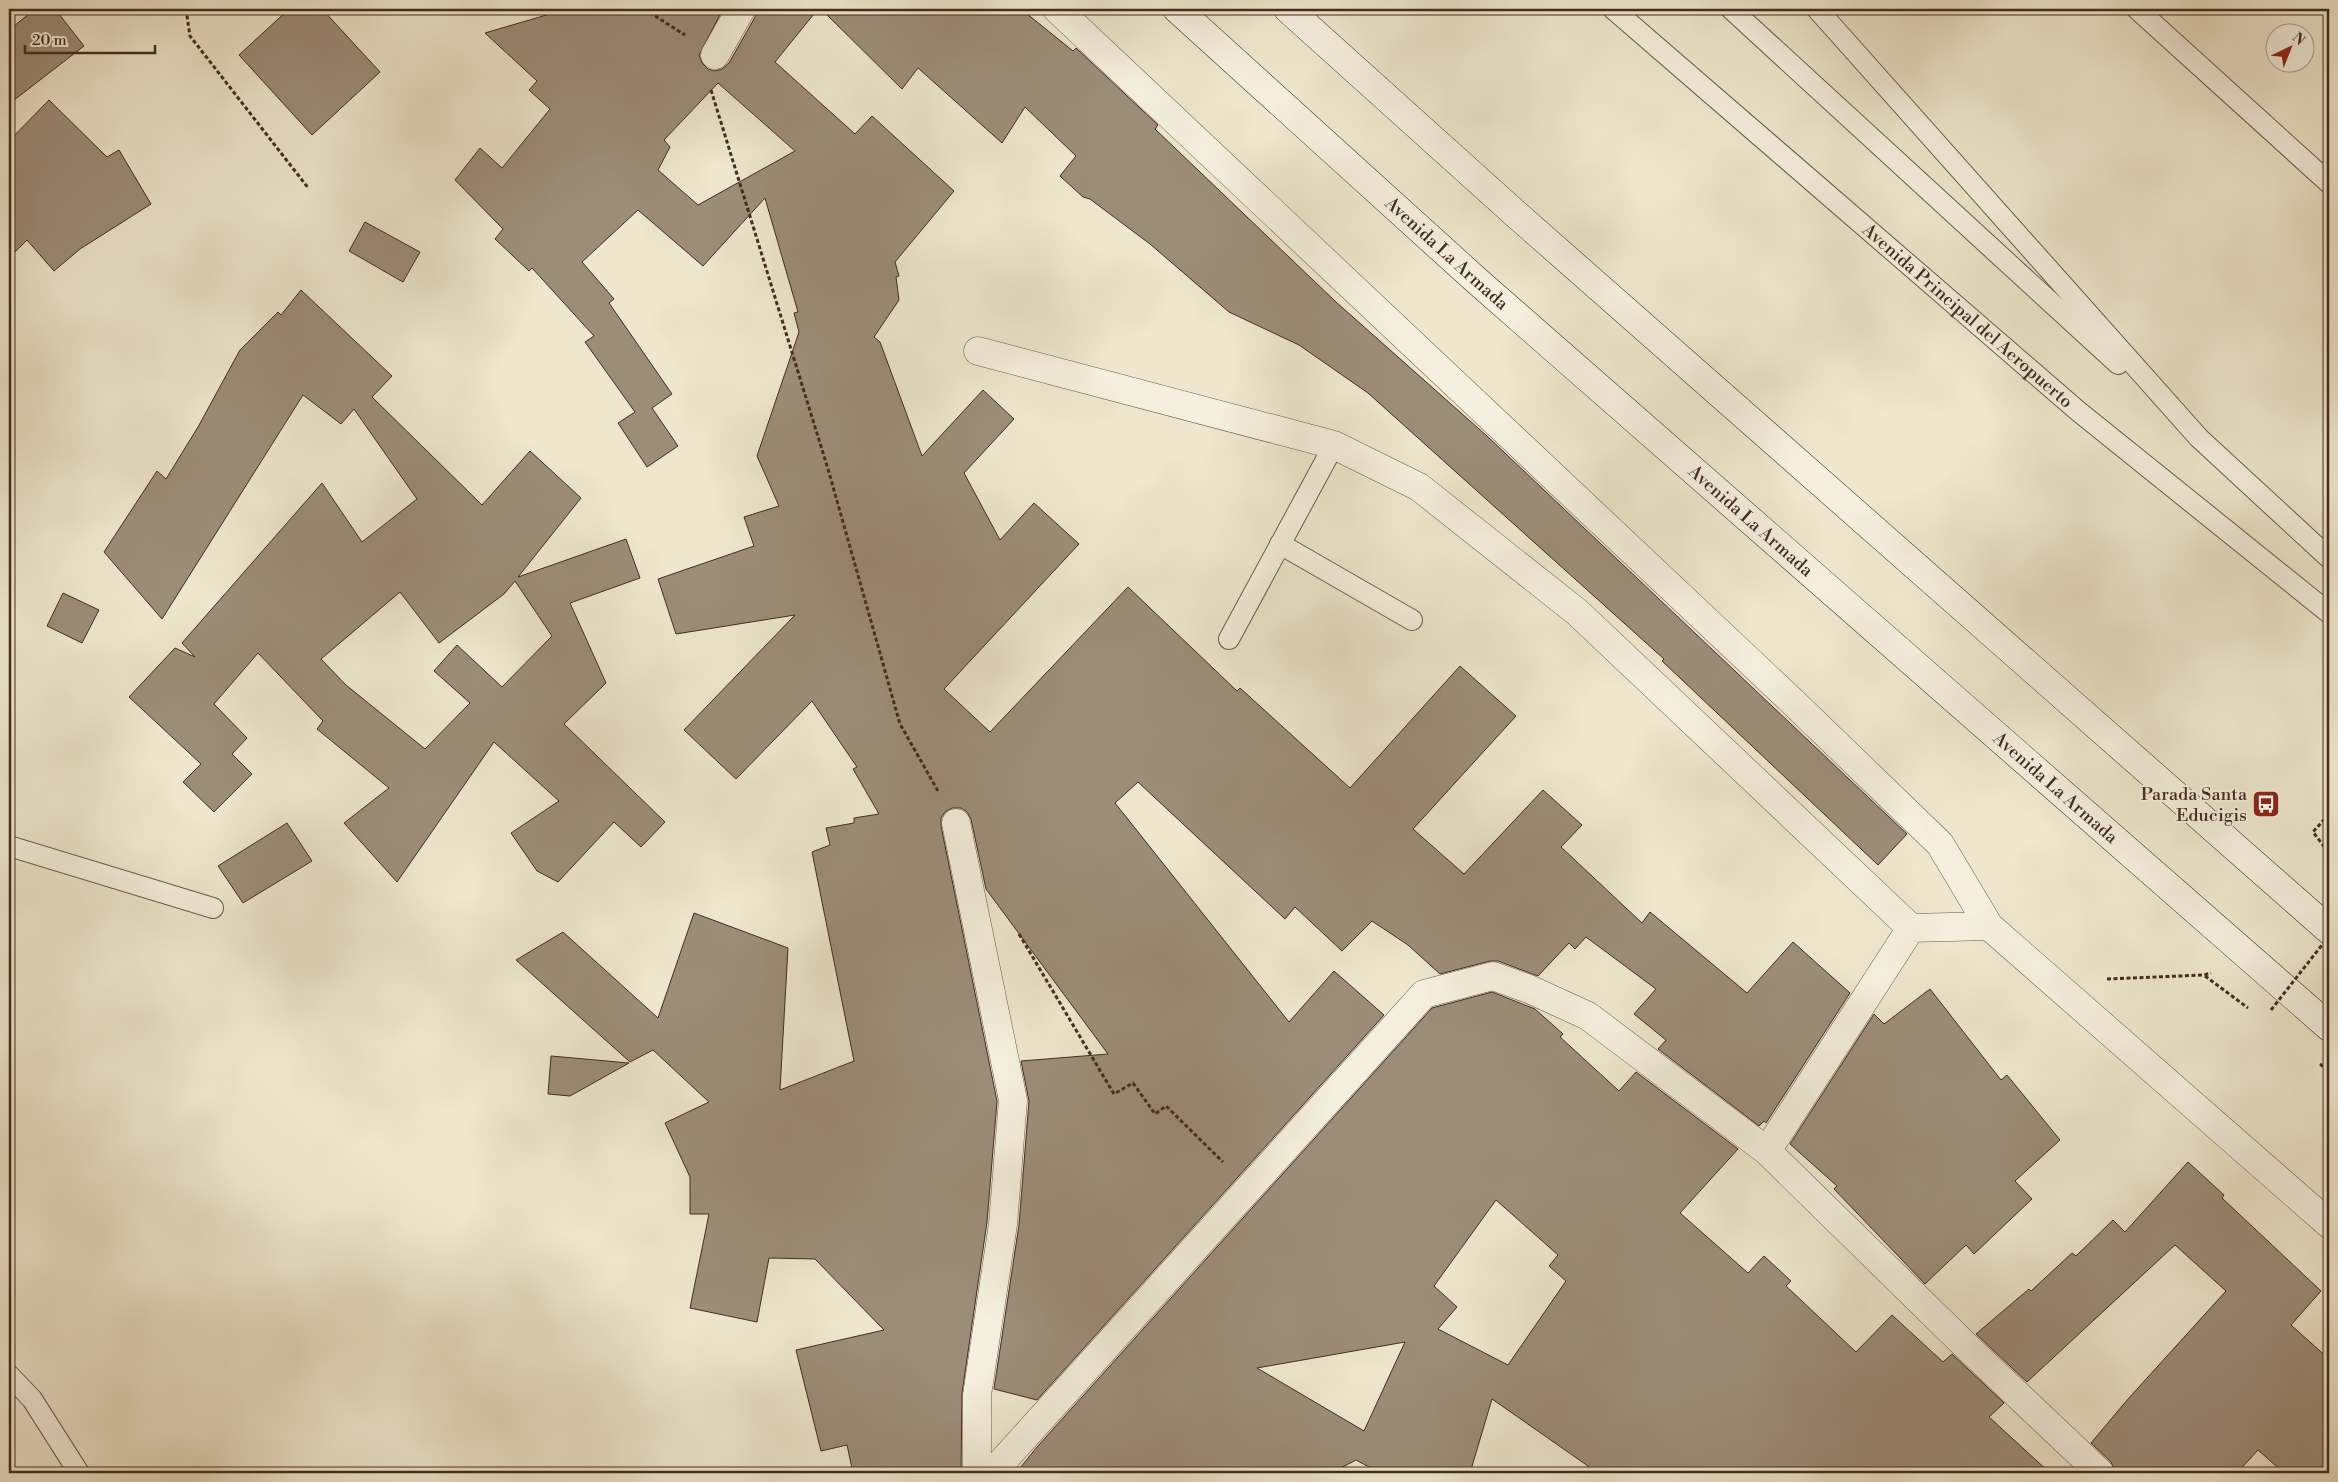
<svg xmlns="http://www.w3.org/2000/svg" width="2338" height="1482" font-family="'Libre Bodoni',serif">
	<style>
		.building { fill: #9c8d79; stroke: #442b1f; fill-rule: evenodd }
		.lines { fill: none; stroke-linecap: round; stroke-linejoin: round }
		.service-casing { stroke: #6e5a4a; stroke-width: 22 }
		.minor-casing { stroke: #6e5a4a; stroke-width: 29 }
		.secondary-casing { stroke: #442b1f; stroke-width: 29 }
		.path { stroke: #442b1f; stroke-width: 3; stroke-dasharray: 4 2.5; stroke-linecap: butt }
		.service { stroke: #f4efde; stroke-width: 20 }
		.minor { stroke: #f4efde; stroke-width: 28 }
		.secondary { stroke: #f4efde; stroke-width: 28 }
		.path-bridge { stroke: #442b1f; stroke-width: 3; stroke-dasharray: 4 2.5; stroke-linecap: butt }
		.labels { text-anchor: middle; stroke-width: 4; stroke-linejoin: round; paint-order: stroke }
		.street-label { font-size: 18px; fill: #442b1f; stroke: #f4efde }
		.poi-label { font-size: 18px; fill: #442b1f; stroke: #f4efde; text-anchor: end }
	</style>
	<rect width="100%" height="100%" fill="#eee7cd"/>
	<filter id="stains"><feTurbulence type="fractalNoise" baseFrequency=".004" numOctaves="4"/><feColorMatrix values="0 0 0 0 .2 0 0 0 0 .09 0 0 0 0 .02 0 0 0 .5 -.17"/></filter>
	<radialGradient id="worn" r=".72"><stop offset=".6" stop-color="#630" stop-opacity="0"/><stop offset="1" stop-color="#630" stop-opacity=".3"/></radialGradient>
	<path class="building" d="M35,9H55L84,46L9,104V30Z
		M289,9H322L380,72L312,135L239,55Z
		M567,9H723L699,55L702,63L708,69L715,71L722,69L729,63L755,17L757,9H818L775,62L855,134L872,116L954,191L895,262L899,276L896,277L899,300L874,337L880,342L922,456L983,390L1014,419L964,473L1000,540L1034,503L1079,544L944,689L990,732L1128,587L1237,691L1240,688L1350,788L1460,666L1516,716L1413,829L1464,874L1543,790L1582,825L1561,847L1642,923L1650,912L1747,993L1793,942L1850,993L1766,1123L1764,1121L1759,1126L1658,1049L1666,1040L1634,1014L1656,989L1586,937L1575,949L1569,943L1538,976L1498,961H1490L1440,974L1408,945L1372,921L1342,951L1295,907L1285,919L1138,782L1115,803L1289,1022L1334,971L1384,1015L1037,1400L994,1389L1019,1225L1029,1101L1021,1061L1108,1054L986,889L971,819L967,812L961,808H952L945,812L941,818V826L997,1101L987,1222L962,1393L961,1473H853L847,1445L821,1451L796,1350L884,1330L815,1259L769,1258L757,1322L690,1308L709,1214H690V1177L665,1123L709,1102L653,1050L630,1062L516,960L563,932L658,1018L694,913L788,948L780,1090L854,1061L812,852L830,845L826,828L854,823V818L879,814L853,769L857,767L812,701L736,779L684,730L795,615L676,634L658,579L754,546L744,517L779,506L757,456L799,332L794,313L798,312L765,198L703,266L638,210L582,262L614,299L609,303L672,394L652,408L678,446L647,467L618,423L635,412L585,342L594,336L532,268L529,271L495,239L503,229L455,180L480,148L502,168L550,109L529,90L537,81L485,33ZM718,83L795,151L698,205L658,170L670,147L664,140Z
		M821,9H1021L1073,51L1076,48L1158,125L1155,129L1336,302L1487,436L1907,834L1878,865L1662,661L1664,659L1368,393L1299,345L1229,312L1150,244L1090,199L1083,197L1060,176L1076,156L1025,107L1002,143L918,68L902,89Z
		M49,100L107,157L119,150L151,204L80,249L54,271L27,240L9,258V141Z
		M365,222L420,252L403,282L349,251Z
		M301,290L392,376L372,397L482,505L530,451L581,498L518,577L626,539L640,578L570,603L606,683L564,724L665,822L641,847L614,822L558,882L537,871L511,833L559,801L494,742L397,882L344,823L389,788L317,729L323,721L258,653L214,704L247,738L232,754L252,774L214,812L183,782L201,764L129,697L175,648L195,657L182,643L322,483L362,542L417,499L354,409L341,424L303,395L162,619L104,552L157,471L166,479L198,427L240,350L278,312L281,315ZM515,581L552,636L502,687L457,645L434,671L470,703L425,749L346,685L321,659L400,592L439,643L504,594Z
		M63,593L99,610L82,643L47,626Z
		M287,823L312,861L243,903L218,866Z
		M1930,989L2001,1080L2007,1075L2060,1140L2015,1181L2032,1199L1974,1254L1966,1245L1925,1284L1834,1189L1837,1186L1790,1144L1874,1014L1884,1024Z
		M1492,992L1535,1009L1563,1034L1560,1037L1619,1091L1636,1072L1738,1149L1680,1213L1748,1273L1764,1256L1791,1281L1786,1286L1856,1352L1892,1315L1943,1362L1952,1354L2004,1403L1989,1417L2050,1473H1598L1492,1399L1470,1473H1380L1356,1460L1331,1473H1016L1037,1447L1432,1008ZM1496,1200L1558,1255L1549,1266L1566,1281L1508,1365L1438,1329L1457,1307L1434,1286ZM1405,1342L1364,1431L1257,1368Z
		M551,1056L629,1063L570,1096L548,1094Z
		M2188,1162L2224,1195L2222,1198L2321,1291L2291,1325L2329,1359V1473H2284L2258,1450L2237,1473H2115L2111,1462L2091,1443L2128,1399L2226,1291L2175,1245L2027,1382L1976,1334L2029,1289L2031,1291L2072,1253L2076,1256L2113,1220L2125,1232Z"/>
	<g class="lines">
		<g class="service-casing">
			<g id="service">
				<path id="s1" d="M1613,9L2078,411L2329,613"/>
				<path d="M1731,9L2118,364"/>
				<path d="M1817,9L2199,438L2329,558"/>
				<path d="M2137,9L2329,183"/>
				<path d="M1280,544L1412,620"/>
				<path d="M1229,639L1334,445"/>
				<path d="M9,846L213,908"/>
				<path d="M9,1375L32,1399L79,1473"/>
			</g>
		</g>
		<g class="minor-casing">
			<path id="minor" d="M1057,9L1794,703L1940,844L1989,926L2329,1224
				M715,55L741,9
				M978,351L1334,445L1419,487L1577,612L1911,928
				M956,823L1013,1100L1003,1224L977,1395V1473
				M1767,1151L1911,928L1989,926
				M992,1473L1424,994L1493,976L1529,989L1588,1016L1767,1151L1965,1345L2100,1473"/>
		</g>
		<g class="secondary-casing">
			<g id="secondary">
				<path id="s2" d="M1177,9L1476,280L2329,1027"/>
				<path d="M1288,9L1518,216L2329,930"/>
			</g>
		</g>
		<path class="path" d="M186,9L190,36L309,189
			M644,9L685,35
			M711,90L828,469L900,724L938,791
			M2329,814L2313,832L2329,853
			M1019,934L1114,1094L1133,1083L1155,1114L1166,1106L1223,1162
			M2205,976L2248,1008
			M2107,979L2204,975L2211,973
			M2320,1064L2329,1071"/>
		<use href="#service" class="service"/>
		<use href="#minor" class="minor"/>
		<use href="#secondary" class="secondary"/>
		<path class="path-bridge" d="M2271,1010L2329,936"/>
	</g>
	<defs>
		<g id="bus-square" transform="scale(1.4375)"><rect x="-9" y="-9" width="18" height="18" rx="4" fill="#8f2418" stroke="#f4efde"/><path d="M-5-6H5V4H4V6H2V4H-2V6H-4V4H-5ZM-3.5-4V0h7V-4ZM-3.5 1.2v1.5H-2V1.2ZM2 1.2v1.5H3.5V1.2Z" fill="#fff"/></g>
	</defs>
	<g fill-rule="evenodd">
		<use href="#bus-square" x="2266" y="804"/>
	</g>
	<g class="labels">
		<g class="street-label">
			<text dy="6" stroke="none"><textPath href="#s2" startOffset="364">Avenida La Armada</textPath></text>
			<text dy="6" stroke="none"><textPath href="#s1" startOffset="469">Avenida Principal del Aeropuerto</textPath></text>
			<text dy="6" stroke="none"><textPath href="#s2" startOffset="769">Avenida La Armada</textPath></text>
			<text dy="6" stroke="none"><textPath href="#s2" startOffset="1174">Avenida La Armada</textPath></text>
		</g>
		<g class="poi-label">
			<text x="2247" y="800">Parada Santa<tspan x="2247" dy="21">Educigis</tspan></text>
		</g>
	</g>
	<rect width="2338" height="1482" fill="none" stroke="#eee7cd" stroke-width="30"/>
	<rect x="10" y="10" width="2318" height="1462" fill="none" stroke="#442b1f" stroke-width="2.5"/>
	<rect x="15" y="15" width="2308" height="1452" fill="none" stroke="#442b1f"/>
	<g transform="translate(2290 48) rotate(43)"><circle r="24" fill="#f4efde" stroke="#aea192"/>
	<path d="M0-4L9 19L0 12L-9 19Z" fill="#8f2418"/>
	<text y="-8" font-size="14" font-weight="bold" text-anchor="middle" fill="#442b1f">N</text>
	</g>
	<path d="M25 45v8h130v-8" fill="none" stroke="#442b1f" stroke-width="2.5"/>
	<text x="32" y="45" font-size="15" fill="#442b1f" stroke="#f4efde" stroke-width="4" paint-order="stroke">20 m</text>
	<rect width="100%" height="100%" filter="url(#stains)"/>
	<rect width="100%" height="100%" fill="url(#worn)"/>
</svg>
